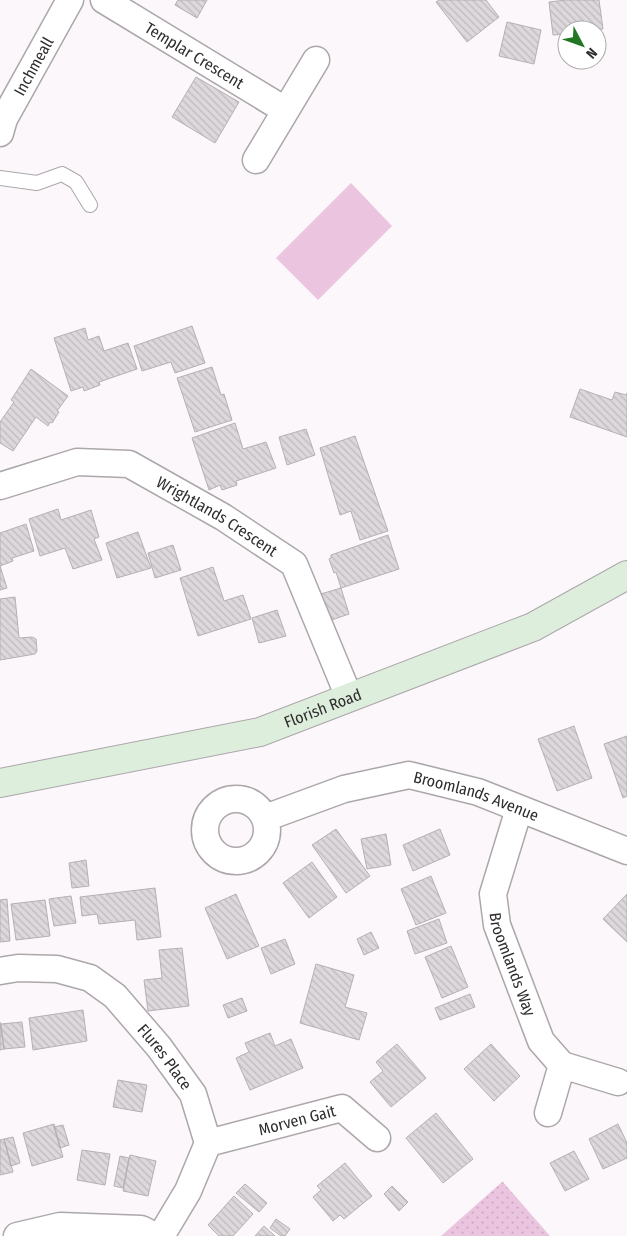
<svg xmlns="http://www.w3.org/2000/svg" width="627" height="1236" font-family="'Fira Sans Condensed',sans-serif">
	<style>
		.grass { fill: #ebc5e0 }
		.park { fill: url(#park-dots) }
		.building { fill: url(#building-back-hatch); stroke: #b4b0b3 }
		.lines { fill: none; stroke-linecap: round; stroke-linejoin: round }
		.lane-casing { stroke: #aba7aa; stroke-width: 16 }
		.street-casing { stroke: #aba7aa; stroke-width: 29 }
		.secondary-casing { stroke: #aba7aa; stroke-width: 30 }
		.lane { stroke: #fff; stroke-width: 14 }
		.street { stroke: #fff; stroke-width: 26 }
		.secondary { stroke: #ddeedc; stroke-width: 28 }
		.labels { text-anchor: middle; stroke-width: 4.5; stroke-linejoin: round; paint-order: stroke }
		.street-label { font-size: 16px; fill: #2f2d2e; stroke: #fff }
	</style>
	<defs>
		<pattern id="park-dots" width="8" height="8" patternUnits="userSpaceOnUse" patternTransform="scale(1.25)"><rect width="8" height="8" fill="#ebc5e0"/><path d="M2 2h.1M6 6h.1" fill="none" stroke="#caaac0" stroke-width="1.8" stroke-linecap="round"/></pattern>
		<pattern id="building-back-hatch" width="6" height="6" patternUnits="userSpaceOnUse" patternTransform="scale(1.25)"><rect width="6" height="6" fill="#ddd8dc"/><path d="M-1 5l2 2M0 0l6 6M5-1l2 2" fill="none" stroke="#bebabd"/></pattern>
	</defs>
	<rect width="100%" height="100%" fill="#fcf7fb"/>
	<path class="grass" d="M351,183L392,226L318,300L276,258Z"/>
	<path class="park" d="M503,1182L550,1236H441L502,1182Z"/>
	<path class="building" d="M178,0H207L197,18L175,5Z
		M439,0H486L499,17L467,42L436,2Z
		M566,0H599L603,29L567,30V34L553,35L549,2Z
		M507,22L541,30L534,64L499,56Z
		M196,77L239,102L215,143L172,117Z
		M192,326L205,363L175,373L171,362L142,371L134,346Z
		M85,328L88,340L99,336L104,351L128,343L137,369L99,382L100,385L84,391L83,387L71,391L54,338Z
		M212,367L221,395L224,394L232,420L195,432L177,378Z
		M31,369L68,396L57,411L59,412L52,423L50,422L48,426L36,417L13,451L0,443V422L14,402L11,400Z
		M580,389L612,400L615,392L626,395L627,393V437L570,417Z
		M235,423L243,449L266,442L276,468L236,481L237,485L222,490L220,485L209,490L192,438Z
		M306,429L315,455L287,465L279,437Z
		M355,436L388,531L360,540L351,511L340,515L320,448Z
		M58,509L61,520L91,510L99,537L94,539L102,560L73,569L65,548L40,556L29,519Z
		M26,524L34,551L12,558L13,561L0,566V533Z
		M138,532L151,568L117,578L106,543Z
		M388,535L399,569L341,588L336,572L334,573L329,559L331,558V555Z
		M173,545L181,570L155,578L148,553Z
		M0,566L7,588L0,590Z
		M213,567L224,601L243,595L251,619L198,636L180,578Z
		M341,588L349,614L323,623L314,596Z
		M15,597L19,638L32,637L36,639L37,651L35,654L0,660V599Z
		M277,610L286,636L259,643L252,618Z
		M574,726L592,778L557,791L538,739Z
		M627,736V796L623,798L604,744Z
		M336,829L370,876L346,893L312,845Z
		M440,829L450,855L413,871L403,845Z
		M386,834L391,865L367,869L361,839Z
		M86,860L89,886L72,888L69,863Z
		M312,862L337,897L309,918L283,883Z
		M431,876L446,913L416,925L401,889Z
		M155,888L161,937L137,940L135,920L99,924L97,914L82,916L80,897Z
		M236,894L259,946L227,959L205,908Z
		M627,894V942L603,919Z
		M71,896L76,923L54,926L49,899Z
		M7,899L10,941L0,942V900Z
		M45,900L50,936L16,940L11,904Z
		M439,919L447,943L415,954L407,931Z
		M371,932L379,948L364,955L357,939Z
		M285,939L295,964L271,974L261,948Z
		M451,946L468,987L442,998L425,957Z
		M182,948L189,1006L148,1011L144,980L162,978L159,950Z
		M316,964L354,975L345,1007L367,1013L359,1040L300,1023Z
		M470,994L475,1007L440,1020L435,1008Z
		M242,998L247,1011L228,1018L223,1005Z
		M83,1010L87,1041L33,1050L29,1018Z
		M0,1022L4,1049L0,1050Z
		M22,1022L25,1047L4,1049L1,1024Z
		M270,1033L275,1046L291,1039L303,1068L250,1090L236,1058L249,1052L245,1043Z
		M397,1044L426,1078L391,1107L370,1082L383,1071L376,1062Z
		M491,1044L520,1076L494,1101L464,1069Z
		M118,1080L147,1085L142,1112L113,1107Z
		M436,1113L473,1159L443,1183L406,1138Z
		M54,1124L63,1157L32,1166L23,1133Z
		M618,1124L627,1143V1158L603,1169L589,1139Z
		M63,1125L69,1145L60,1148L54,1127Z
		M13,1137L20,1163L11,1166L4,1139Z
		M4,1139L13,1172L0,1175V1140Z
		M82,1150L110,1154L105,1185L77,1180Z
		M574,1151L589,1179L565,1191L550,1163Z
		M130,1155L156,1161L148,1196L123,1191Z
		M120,1156L129,1158L123,1188L114,1186Z
		M345,1163L372,1196L344,1219L340,1215L333,1221L313,1197L321,1190L317,1186Z
		M245,1184L267,1203L259,1212L236,1193Z
		M392,1186L408,1202L399,1211L384,1194Z
		M234,1196L253,1214L233,1236H219L208,1225Z
		M276,1219L290,1229L285,1236H281L270,1228Z
		M264,1226L275,1236H255Z"/>
	<g class="lines">
		<g class="lane-casing">
			<path id="lane" d="M0,178L37,183L62,174L76,182L90,205"/>
		</g>
		<g class="street-casing">
			<g id="street">
				<path id="s1" d="M104,0L285,110"/>
				<path id="s2" d="M0,133L4,119L70,0"/>
				<path d="M256,160L316,60"/>
				<path id="s3" d="M0,486L77,462L129,464L223,517L294,564L349,697"/>
				<circle cx="236" cy="830" r="31"/>
				<path id="s4" d="M519,809L493,894L497,925L541,1041L562,1065L548,1113"/>
				<path id="s5" d="M265,818L344,789L409,775L478,792L627,851"/>
				<path id="s6" d="M0,971L18,968L57,969L90,978L115,996L159,1047L193,1094L208,1143L188,1191L161,1236"/>
				<path d="M562,1065L618,1082"/>
				<path id="s7" d="M208,1143L342,1108L377,1138"/>
				<path d="M17,1236L60,1226L141,1229L155,1236"/>
			</g>
		</g>
		<g class="secondary-casing">
			<g id="secondary">
				<path id="s8" d="M0,783L260,732L533,627L627,575"/>
			</g>
		</g>
		<use href="#lane" class="lane"/>
		<use href="#street" class="street"/>
		<use href="#secondary" class="secondary"/>
	</g>
	<g class="labels">
		<g class="street-label">
			<text dy="6" stroke="none"><textPath href="#s1" startOffset="106">Templar Crescent</textPath></text>
			<text dy="6" stroke="none"><textPath href="#s2" startOffset="75">Inchmeall</textPath></text>
			<text dy="6" stroke="none"><textPath href="#s3" startOffset="235">Wrightlands Crescent</textPath></text>
			<text dy="6" stroke="none"><textPath href="#s8" startOffset="332">Florish Road</textPath></text>
			<text dy="6" stroke="none"><textPath href="#s5" startOffset="221">Broomlands Avenue</textPath></text>
			<text dy="6" stroke="none"><textPath href="#s4" startOffset="162">Broomlands Way</textPath></text>
			<text dy="6" stroke="none"><textPath href="#s6" startOffset="201">Flures Place</textPath></text>
			<text dy="6" stroke="none"><textPath href="#s7" startOffset="92">Morven Gait</textPath></text>
		</g>
	</g>
	<g transform="translate(582 45) rotate(131)"><circle r="24" fill="#ffffff" stroke="#acabab"/>
	<path d="M0-4L9 19L0 12L-9 19Z" fill="#217723"/>
	<text y="-8" font-size="14" font-weight="bold" text-anchor="middle" fill="#2f2d2e">N</text>
	</g>
</svg>
